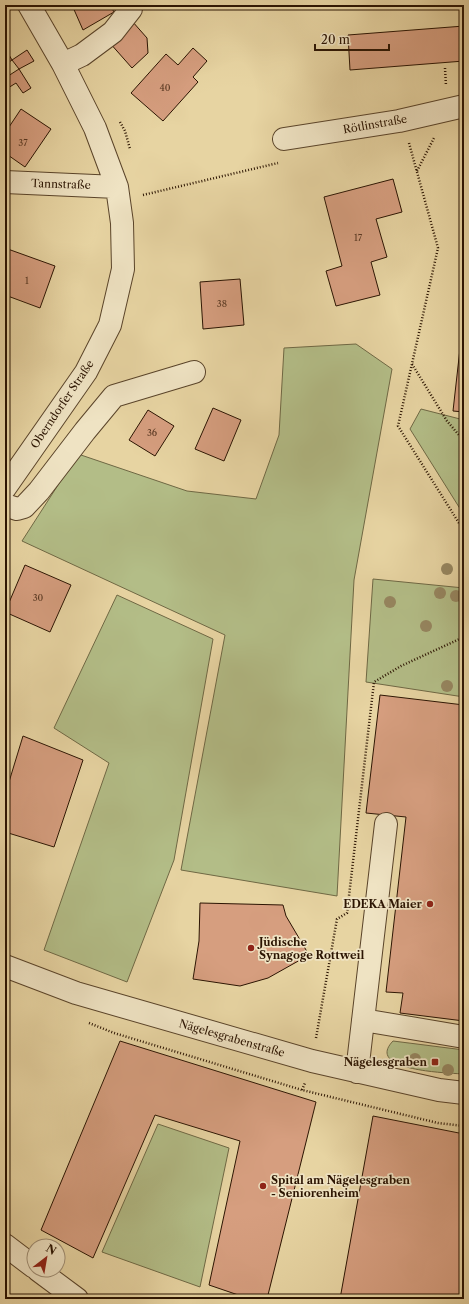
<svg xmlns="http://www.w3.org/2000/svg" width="469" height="1304" font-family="'Libre Caslon Text',serif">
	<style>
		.green { fill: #b3bd87; stroke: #6f6844 }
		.building { fill: #d69e7f; stroke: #2b1402 }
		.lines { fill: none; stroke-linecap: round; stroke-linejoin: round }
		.minor-casing { stroke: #5a442a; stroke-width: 24 }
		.path { stroke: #2b1402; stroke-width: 2.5; stroke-dasharray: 1 2; stroke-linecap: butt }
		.minor { stroke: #efe3c3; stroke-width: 22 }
		.tree { fill: #968660 }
		.poi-dot { fill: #8f2418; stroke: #efe3c3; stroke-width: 1.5 }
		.labels { text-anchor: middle; stroke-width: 3.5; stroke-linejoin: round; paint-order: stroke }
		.number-label { font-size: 9px; fill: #563621 }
		.street-label { font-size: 11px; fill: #2b1402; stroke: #efe3c3 }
		.poi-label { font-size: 11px; font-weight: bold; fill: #2b1402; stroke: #efe3c3; text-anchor: end }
	</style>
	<rect width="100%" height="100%" fill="#e7d4a2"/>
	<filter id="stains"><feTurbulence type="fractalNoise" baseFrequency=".005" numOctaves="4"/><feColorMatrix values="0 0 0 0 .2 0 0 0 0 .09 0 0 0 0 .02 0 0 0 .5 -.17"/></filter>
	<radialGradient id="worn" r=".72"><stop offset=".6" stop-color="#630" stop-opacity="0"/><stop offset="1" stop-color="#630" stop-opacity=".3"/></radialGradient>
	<path class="green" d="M356,344L392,369L354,580L337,896L181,870L225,635L22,541L78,454L187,491L256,499L279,435L284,348Z
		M421,409L464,420V515L410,429Z
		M373,579L464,588V697L366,682Z
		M117,595L213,639L174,860L127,982L44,950L109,763L54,728Z
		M393,1041L464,1050V1074C449,1073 364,1071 393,1041Z
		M158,1124L229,1148L200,1287L102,1252Z"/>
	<path class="building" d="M72,5H110L114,12L83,30Z
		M132,21L147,38L148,53L132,68L109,42Z
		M464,26V61L350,70L348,35Z
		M5,48L12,60L5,65Z
		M193,48L207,61L193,77L198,82L163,121L131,93L166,54L178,65Z
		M27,50L34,61L19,69L12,60Z
		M19,69L31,88L23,93L16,83L8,88L5,84V78Z
		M21,109L51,129L25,167L5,153V133Z
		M393,179L402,212L376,219L387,257L371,262L380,295L336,306L326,271L342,266L324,197Z
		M5,248L55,266L40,308L5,295Z
		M240,279L244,325L203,329L200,282Z
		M464,313V412L453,411Z
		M213,408L241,420L224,461L195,449Z
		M148,410L174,426L155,456L129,440Z
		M25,565L71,585L50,632L5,612Z
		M380,695L464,705V1021L400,1013L403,993L386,992L406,817L366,813Z
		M23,736L83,760L54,847L5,832V795Z
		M200,903L283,905L286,916L309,955L268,978L240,986L193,979L199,941Z
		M120,1041L316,1102L267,1299H250L209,1285L240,1141L155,1115L93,1258L41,1230Z
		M373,1116L464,1134V1299H340Z"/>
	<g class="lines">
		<g class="minor-casing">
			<path id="minor" d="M63,64L82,55L113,32L131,9V5
				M284,139L399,121L464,106
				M5,182L117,187
				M5,488L86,372L110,325L123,269L122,223L117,187L95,128L63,64L29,5
				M5,505L17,509L24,507L39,491L85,431L114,396L194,372
				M5,966L76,993L312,1061L439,1090L464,1093
				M363,1020L464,1037
				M357,1072L386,824
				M5,1245L34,1267
				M38,1270L77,1299"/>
		</g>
		<path class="path" d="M445,68L446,86
			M120,122L125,131L130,149
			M409,143L438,248L398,426L464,531
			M417,171L434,138
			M143,195L278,163
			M412,364L447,421L464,441
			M89,1023L114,1033L302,1090L438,1123L464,1126
			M316,1038L337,919L347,913L374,682L401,666L464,637
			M302,1090L305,1083"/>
		<use href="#minor" class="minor"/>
	</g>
	<g class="tree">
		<circle cx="447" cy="569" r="6"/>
		<circle cx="440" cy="593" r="6"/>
		<circle cx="456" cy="596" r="6"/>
		<circle cx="390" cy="602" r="6"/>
		<circle cx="426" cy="626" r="6"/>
		<circle cx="447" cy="686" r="6"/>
		<circle cx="415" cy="1059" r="6"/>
		<circle cx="448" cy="1070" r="6"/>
	</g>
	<g class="poi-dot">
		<circle cx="430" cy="904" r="4"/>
		<circle cx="251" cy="948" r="4"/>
		<rect x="431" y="1058" width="8" height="8" rx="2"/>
		<circle cx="263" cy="1186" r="4"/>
	</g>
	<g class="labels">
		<g class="number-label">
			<text x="165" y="91">40</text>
			<text x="23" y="146">37</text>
			<text x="358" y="241">17</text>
			<text x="27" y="284">1</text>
			<text x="222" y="307">38</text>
			<text x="152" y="436">36</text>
			<text x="38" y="601">30</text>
		</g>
		<g class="street-label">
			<text transform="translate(375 124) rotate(-10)" y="4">Rötlinstraße</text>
			<text transform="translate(61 184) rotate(2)" y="4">Tannstraße</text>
			<text transform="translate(62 404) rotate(-56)" y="4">Oberndorfer Straße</text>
			<text transform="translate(232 1038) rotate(16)" y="4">Nägelesgrabenstraße</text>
		</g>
		<g class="poi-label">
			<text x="422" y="908">EDEKA Maier</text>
			<text x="259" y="946" text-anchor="start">Jüdische<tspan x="259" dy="13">Synagoge Rottweil</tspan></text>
			<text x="427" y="1066">Nägelesgraben</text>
			<text x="271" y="1184" text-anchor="start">Spital am Nägelesgraben<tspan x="271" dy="13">- Seniorenheim</tspan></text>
		</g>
	</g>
	<rect width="469" height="1304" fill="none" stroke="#e7d4a2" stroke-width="20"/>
	<rect x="6" y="6" width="457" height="1292" fill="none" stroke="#2b1402" stroke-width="2"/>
	<rect x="10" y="10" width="449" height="1284" fill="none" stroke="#2b1402"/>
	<g transform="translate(46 1258) rotate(31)"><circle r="19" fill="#efe3c3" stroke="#a19076"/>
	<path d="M0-3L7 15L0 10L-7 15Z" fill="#8f2418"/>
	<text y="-6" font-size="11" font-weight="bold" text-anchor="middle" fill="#2b1402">N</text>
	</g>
	<path d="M315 44v6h74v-6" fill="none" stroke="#2b1402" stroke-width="2"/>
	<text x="321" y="44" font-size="12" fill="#2b1402" stroke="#efe3c3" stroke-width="3" paint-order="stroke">20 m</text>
	<rect width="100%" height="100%" filter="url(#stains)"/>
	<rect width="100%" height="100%" fill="url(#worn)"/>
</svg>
